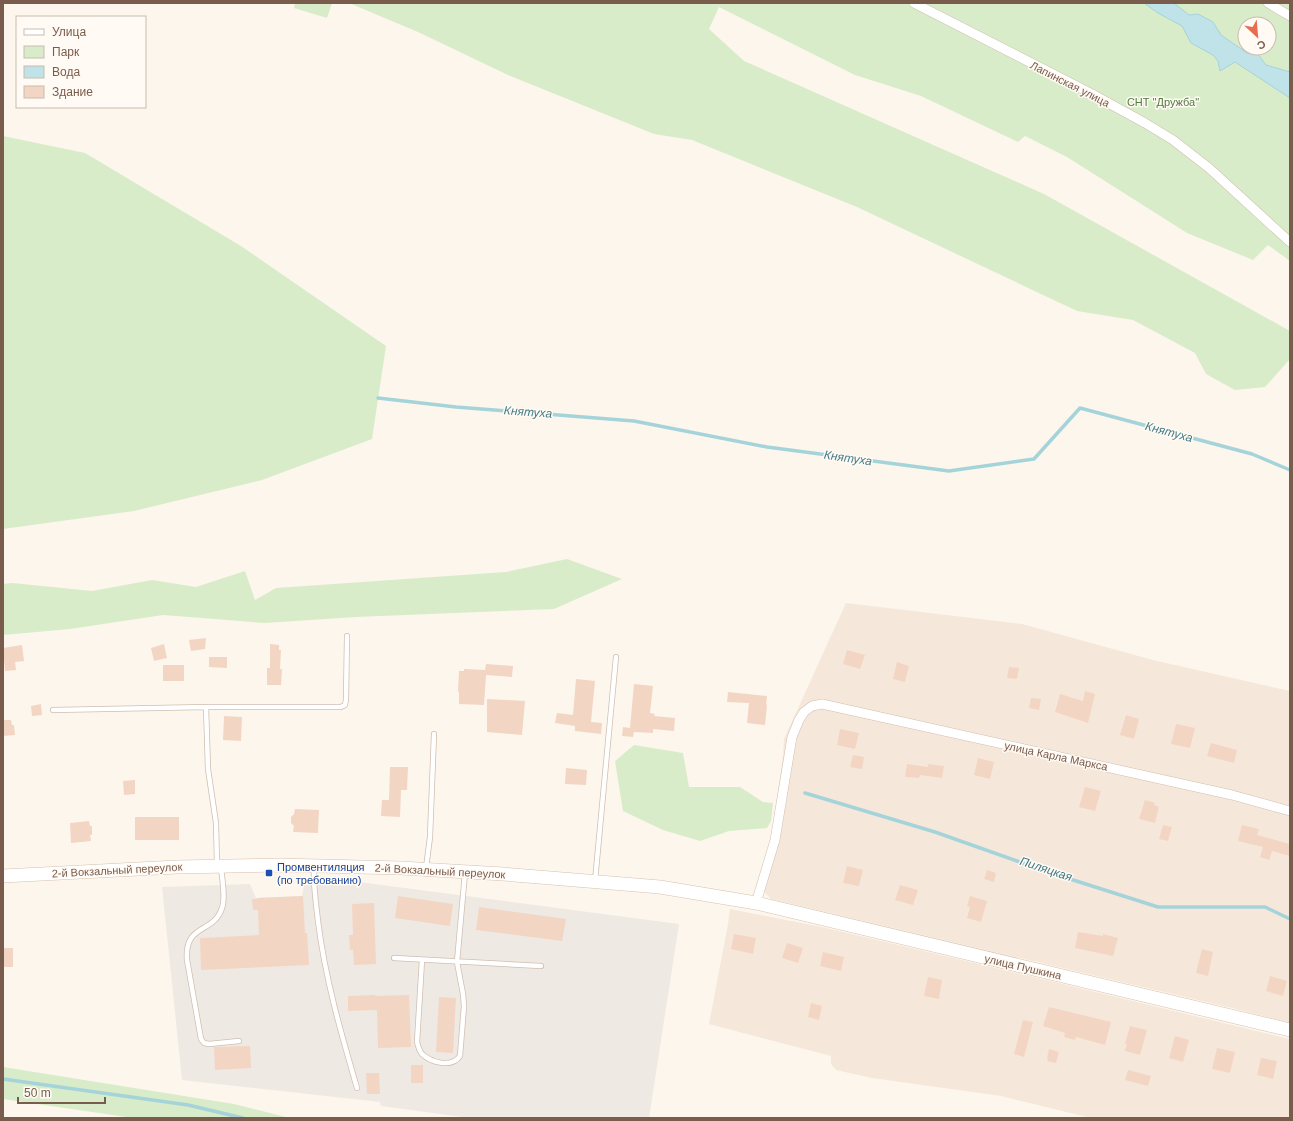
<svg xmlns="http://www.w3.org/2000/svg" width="1293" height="1121" font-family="Helvetica,sans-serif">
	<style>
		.residential { fill: #f5e8da }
		.industrial { fill: #efe9e4 }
		.green { fill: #d8ecc9; fill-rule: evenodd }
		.water { fill: #bfe3e8; stroke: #a5d3da }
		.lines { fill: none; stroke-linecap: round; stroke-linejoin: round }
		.stream { stroke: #a5d3da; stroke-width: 3.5 }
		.building { fill: #f3d5c3 }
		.lane-casing { stroke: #d1beb0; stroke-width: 6 }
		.street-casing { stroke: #d1beb0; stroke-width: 10 }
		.secondary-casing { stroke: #d6c0b0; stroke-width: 14 }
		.lane { stroke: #fff; stroke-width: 4.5 }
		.street { stroke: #fff; stroke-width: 9 }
		.secondary { stroke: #fff; stroke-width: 13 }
		.transit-dot { fill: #1a4fb4; stroke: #fffaf3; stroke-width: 1.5 }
		.labels { text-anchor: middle; stroke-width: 3; stroke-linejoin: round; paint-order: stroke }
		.street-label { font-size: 11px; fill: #7a5c4d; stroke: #fffaf3 }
		.park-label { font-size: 11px; fill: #537a41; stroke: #fffaf3 }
		.transit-label { font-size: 11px; fill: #164399; stroke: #fffaf3; text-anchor: start }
		.water-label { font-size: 12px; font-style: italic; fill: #437c86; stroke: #fffaf3 }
	</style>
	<rect width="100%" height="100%" fill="#fdf6ec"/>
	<path class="residential" d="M846,603L1022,624L1153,660L1290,691V1023L1236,1009L771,899L757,885L771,839L783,755L784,739Z
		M730,909L822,927L1034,977L1290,1039V1118H1091L1001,1096L872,1078L836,1070L831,1064V1056L709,1024L728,924Z"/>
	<path class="industrial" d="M359,882L679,924L649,1118H470L381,1106L380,1102L182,1080L162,887L250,884L256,898H257L302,896L304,885Z"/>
	<path class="green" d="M295,3H332L327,18L294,8Z
		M349,3H1290V261L1268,245L1253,260L1187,233L1067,157L1025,136L1018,142L921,96L855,75L719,7L709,29L744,61L1044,194L1290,331V359L1265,387L1235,390L1206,374L1195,353L1133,320L1077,311L857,207L692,140L654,134L508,75L418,32ZM1245,24H1269V48H1245Z
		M3,136L85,153L241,246L386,346L372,439L262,480L134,511L3,529Z
		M567,559L622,579L554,609L356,617L265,623L163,615L70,629L3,635V584L12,583L92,591L152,580L196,587L245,571L255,600L276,588L506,572Z
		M634,745L683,753L689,787H740L763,802L773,803L771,821L767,828L729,831L700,841L663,830L623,811L615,761Z
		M3,1067L234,1104L290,1118H133L3,1099Z"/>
	<path class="water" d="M1144,3H1174L1189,15L1198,14L1213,22L1221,35L1247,53H1257L1266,65L1290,72V98L1235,62L1220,71L1218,61L1213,55L1191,43L1182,26L1158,13Z"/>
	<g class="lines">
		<path class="stream" d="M378,398L456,407L634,421L767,447L949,471L1034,459L1080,408L1252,454L1290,470
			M805,793L935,832L1048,872L1158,907H1265L1290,919
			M3,1079L188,1105L243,1118"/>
	</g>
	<path class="building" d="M206,638L205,649L191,651L189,640Z
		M164,644L167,658L154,661L151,648Z
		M270,644L279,645V650H281L280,669H282L281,685H267V668H270Z
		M22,645L24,661L15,662L16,670L5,671L3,648Z
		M847,650L865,655L860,669L843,664Z
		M209,657H227V668L209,667Z
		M897,662L909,666L905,682L893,679Z
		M486,664L513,666L512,677L486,675L484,705L459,704V692L458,691L459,671H464V669L485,670Z
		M163,665H184V681H163Z
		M1009,667L1019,668L1017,679L1007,678Z
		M576,679L595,681L591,722L602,723L601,734L575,731V726L555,723L557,713L573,715Z
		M634,684L653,686L650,713L655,714L654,716L675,718L674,731L653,729V733L634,732L633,737L622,736L623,727L630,728Z
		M1085,691L1095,694L1088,723L1055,712L1060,694L1083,701Z
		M728,692L767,696L766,704L767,705L765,725L747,723L749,703L727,702Z
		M1031,698L1041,699L1039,710L1029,708Z
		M487,699L525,701L522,735L487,732Z
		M41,704L42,715L32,716L31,706Z
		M1126,715L1139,719L1134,739L1120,735Z
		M224,716L242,717L241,741L223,740Z
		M3,720H11L12,725H14L15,735L3,736Z
		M1176,724L1195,728L1190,748L1171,744Z
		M840,729L859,733L855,749L837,745Z
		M1211,743L1237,750L1234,763L1207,756Z
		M853,755L864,757L862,769L850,767Z
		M978,758L994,762L990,779L974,775Z
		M907,764L928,767V764L944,766L942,778L920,775L919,778L905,777Z
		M390,767H408L407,790H401L400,817L381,816L382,800H389Z
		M566,768L587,770L586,785L565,784Z
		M135,780V794L124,795L123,781Z
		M1085,787L1101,791L1095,811L1079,807Z
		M1145,800L1155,803L1154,805L1159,807L1155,823L1139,819Z
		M295,809L319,810L318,833L293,832L294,826L291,823V817L294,814Z
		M135,817H179V840H135Z
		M89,821L90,826H92V835H90L91,841L71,843L70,823Z
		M1163,825L1172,827L1168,841L1159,839Z
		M1242,825L1259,829L1257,835L1290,844V856L1272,851L1269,860L1260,857L1263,847L1238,841Z
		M847,866L863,870L859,886L843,883Z
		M987,870L996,873L994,882L984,879Z
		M900,885L918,890L913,905L895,900Z
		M303,896L305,933H307L309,965L201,970L200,938L259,935L258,910H253L252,899H257V898Z
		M398,896L453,904L450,926L395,918Z
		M970,896L987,901L981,922L967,918L970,907L967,906Z
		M374,903L376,964L354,965L353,950H350L349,935H353L352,904Z
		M479,907L566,919L562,941L476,930Z
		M1078,932L1103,936V934L1118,938L1113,956L1075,948Z
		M734,934L756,938L753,954L731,949Z
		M787,943L803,948L798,963L782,958Z
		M3,948H13V967H3Z
		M1202,949L1213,952L1208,976L1196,973Z
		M823,952L844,957L841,971L820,966Z
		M1270,976L1287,981L1283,996L1266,991Z
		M928,977L942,980L939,999L924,996Z
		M375,995V996L409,995L411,1047L378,1048L377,1010L348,1011V996Z
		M439,997L456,998L453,1053L436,1052Z
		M811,1003L822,1006L819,1020L808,1017Z
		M1049,1007L1111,1022L1105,1045L1076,1037L1075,1040L1064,1037L1065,1033L1043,1026Z
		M1023,1020L1033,1022L1024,1057L1014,1054Z
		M1130,1026L1147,1030L1140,1055L1125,1051L1127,1044H1125Z
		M1175,1036L1189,1040L1183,1062L1169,1058Z
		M250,1046L251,1068L215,1070L214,1047Z
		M1217,1048L1235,1052L1230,1073L1212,1069Z
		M1049,1049L1059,1052L1056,1063L1047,1061L1048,1059L1047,1058Z
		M1261,1058L1277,1061L1273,1079L1257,1075Z
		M411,1065H423V1083H411Z
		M1128,1070L1151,1076L1148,1086L1125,1080Z
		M366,1073H379L380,1094H367Z"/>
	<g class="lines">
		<g class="lane-casing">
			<path id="lane" d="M206,707L208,769L216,823L217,864
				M53,710L206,707H341L345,705L346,700L347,636
				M314,867C313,885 316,903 318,921C325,978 341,1033 357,1088
				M221,868C222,879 226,897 222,908C214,934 184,923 187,960L201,1039L204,1043L209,1044L239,1041
				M426,868L430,837L434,734
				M595,881L616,657
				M394,958L541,966
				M422,960L417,1042C418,1046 419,1050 422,1054C432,1063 452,1068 460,1056L464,1006L463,994L457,962L465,873"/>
		</g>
		<g class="street-casing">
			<path id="street" d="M914,3L1092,94L1145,123L1173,140L1209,168L1290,242
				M1268,3L1290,16
				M756,903L775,840L792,737L799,720L804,712L812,706L822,704L1232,795L1290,811"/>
		</g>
		<g class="secondary-casing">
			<path id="secondary" d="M3,876L177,867L281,865L401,868L503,874L660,887L756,903L1290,1030"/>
		</g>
		<use href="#lane" class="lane"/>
		<use href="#street" class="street"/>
		<use href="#secondary" class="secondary"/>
	</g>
	<rect class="transit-dot" x="265" y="869" width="8" height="8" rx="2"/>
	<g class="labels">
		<g class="street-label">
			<text transform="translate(1070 84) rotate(27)" y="4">Лапинская улица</text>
			<text transform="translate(1056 756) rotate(12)" y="4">улица Карла Маркса</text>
			<text transform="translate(117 870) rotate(-3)" y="4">2-й Вокзальный переулок</text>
			<text transform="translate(440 871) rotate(3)" y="4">2-й Вокзальный переулок</text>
			<text transform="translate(1023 967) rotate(13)" y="4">улица Пушкина</text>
		</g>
		<g class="park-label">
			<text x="1163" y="106">СНТ "Дружба"</text>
		</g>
		<g class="transit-label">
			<text x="277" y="871">Промвентиляция<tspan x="277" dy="13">(по требованию)</tspan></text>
		</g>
		<g class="water-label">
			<text transform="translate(528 412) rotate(4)" y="4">Княтуха</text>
			<text transform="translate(1169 432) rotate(15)" y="4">Княтуха</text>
			<text transform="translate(848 458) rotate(8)" y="4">Княтуха</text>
			<text transform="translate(1046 869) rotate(18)" y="4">Пиляцкая</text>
		</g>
	</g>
	<rect width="1293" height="1121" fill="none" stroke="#7a5c4d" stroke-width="8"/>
	<rect x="16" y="16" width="130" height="92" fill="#fffaf3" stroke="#cabbb1"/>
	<rect x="24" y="29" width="20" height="6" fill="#ffffff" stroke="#cabbb1"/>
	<text x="52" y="36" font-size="12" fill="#7a5c4d">Улица</text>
	<rect x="24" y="46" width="20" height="12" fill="#d8ecc9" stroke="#cabbb1"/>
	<text x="52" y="56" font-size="12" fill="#7a5c4d">Парк</text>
	<rect x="24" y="66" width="20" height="12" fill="#bfe3e8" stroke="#cabbb1"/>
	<text x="52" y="76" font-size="12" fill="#7a5c4d">Вода</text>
	<rect x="24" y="86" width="20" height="12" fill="#f3d5c3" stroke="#cabbb1"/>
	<text x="52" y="96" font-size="12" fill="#7a5c4d">Здание</text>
	<g transform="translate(1257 36) rotate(154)"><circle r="19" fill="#fffaf3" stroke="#cabbb1"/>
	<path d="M0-3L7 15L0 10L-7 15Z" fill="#e76f51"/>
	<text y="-6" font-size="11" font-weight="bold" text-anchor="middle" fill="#7a5c4d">С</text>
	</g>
	<path d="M18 1097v6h87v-6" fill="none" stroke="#7a5c4d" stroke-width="2"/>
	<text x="24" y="1097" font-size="12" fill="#7a5c4d" stroke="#fffaf3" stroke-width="3" paint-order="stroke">50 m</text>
</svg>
